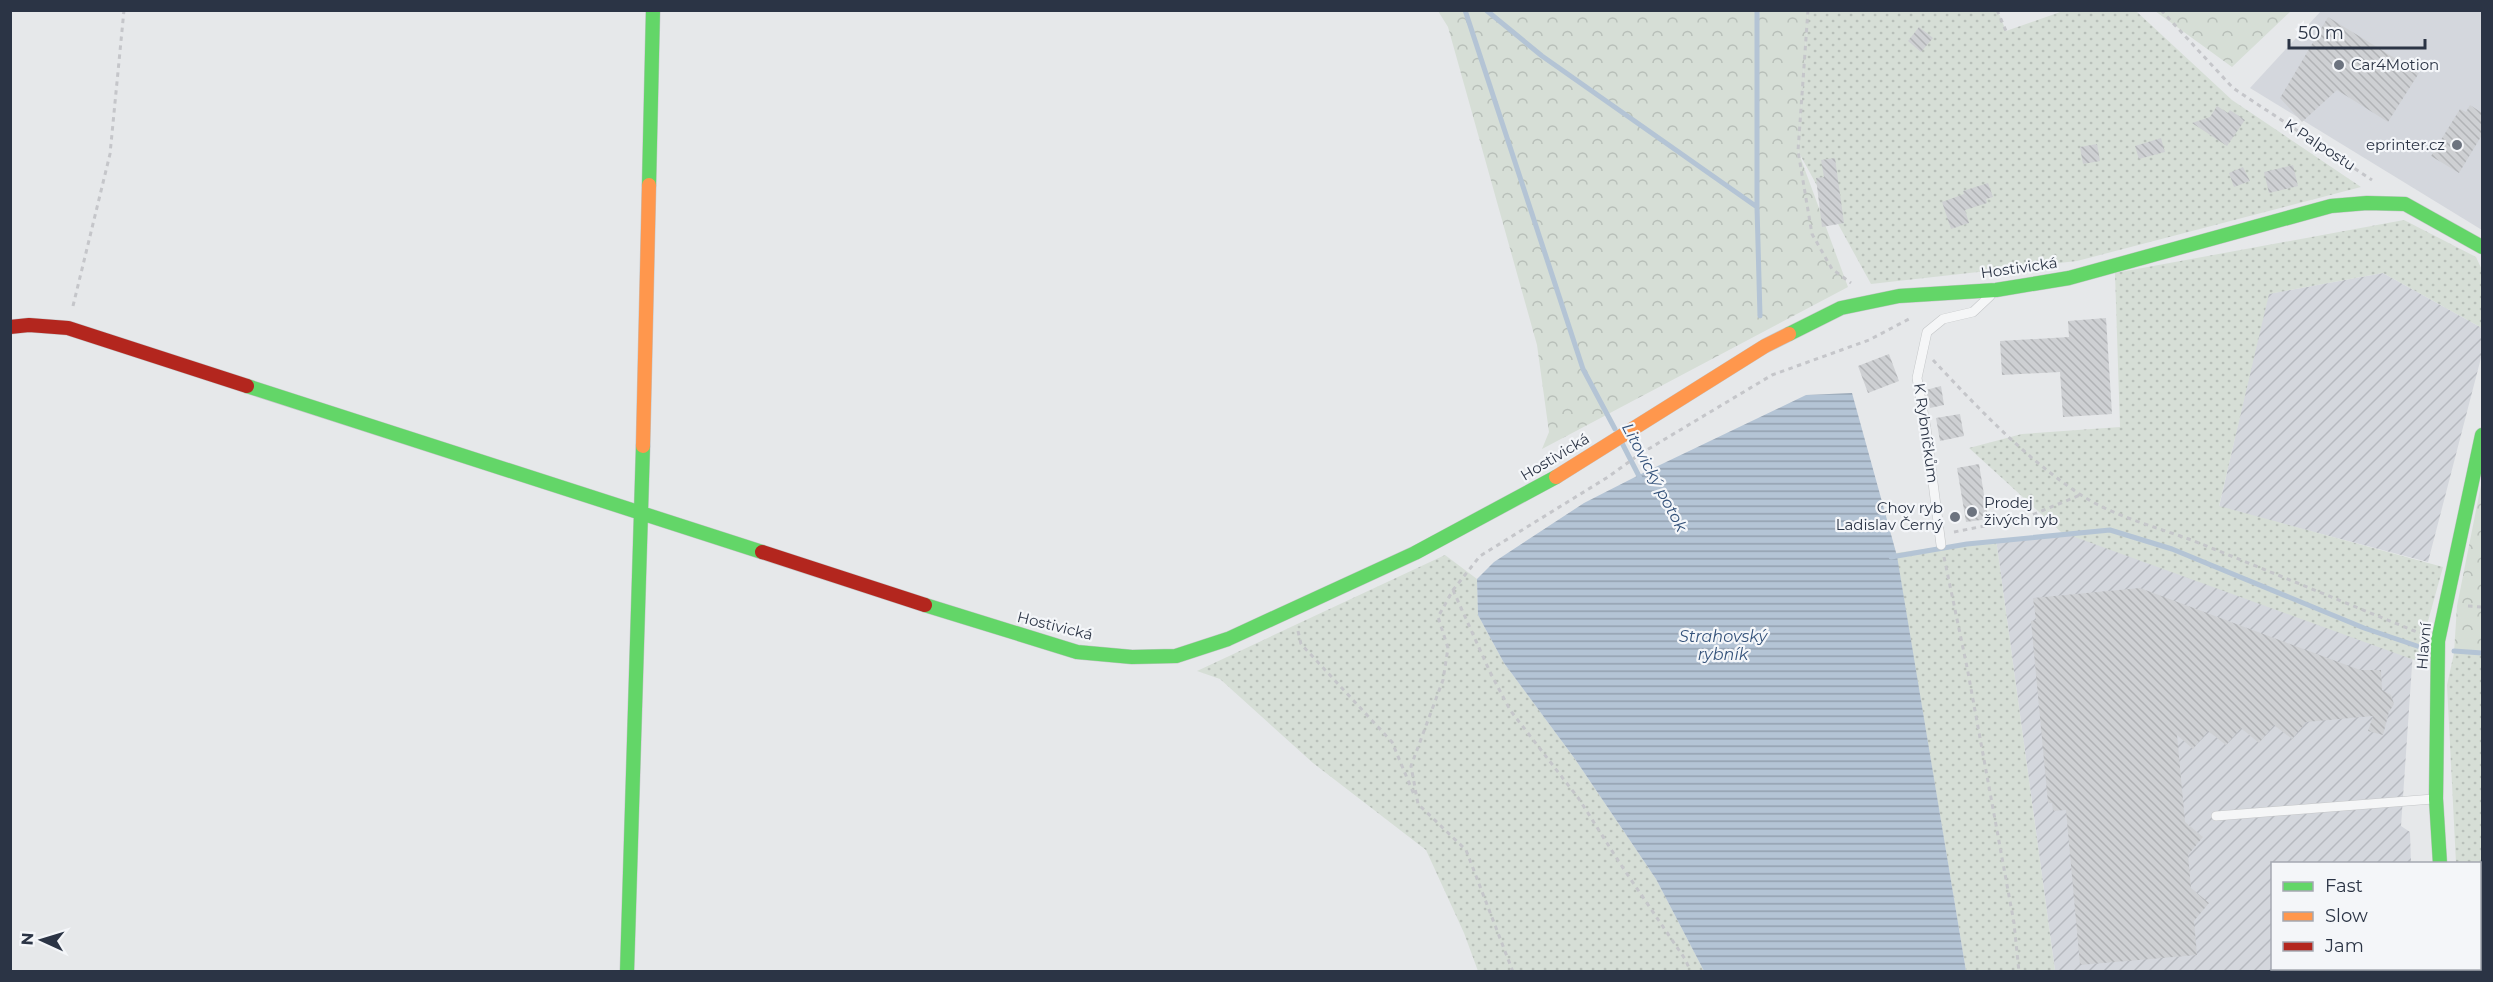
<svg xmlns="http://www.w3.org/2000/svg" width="2493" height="982" font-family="Montserrat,sans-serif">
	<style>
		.built { fill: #d4d7dd }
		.industrial { fill: url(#industrial-furrows) }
		.grass { fill: url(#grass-dots) }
		.forest { fill: url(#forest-crowns) }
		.water { fill: url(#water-rules) }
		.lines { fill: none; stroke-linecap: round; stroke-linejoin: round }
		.stream { stroke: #b4c4d5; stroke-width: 5 }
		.building { fill: url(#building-back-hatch) }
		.lane-casing { stroke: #c4c6c8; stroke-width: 10 }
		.fast-casing { stroke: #c4c6c8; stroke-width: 15 }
		.slow-casing { stroke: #c4c6c8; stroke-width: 15 }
		.jam-casing { stroke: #c4c6c8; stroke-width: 15 }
		.path { stroke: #c5c6ca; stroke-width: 3; stroke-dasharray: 4.5 4.5; stroke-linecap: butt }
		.lane { stroke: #f5f6f7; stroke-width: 9 }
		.fast { stroke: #63d668; stroke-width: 14 }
		.slow { stroke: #ff974d; stroke-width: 14 }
		.jam { stroke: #b3261e; stroke-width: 14 }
		.poi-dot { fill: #6c737f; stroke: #f4f6f9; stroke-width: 2 }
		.labels { text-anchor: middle; stroke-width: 4.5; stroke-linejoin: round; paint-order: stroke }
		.poi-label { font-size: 15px; fill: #2b3445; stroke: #f4f6f9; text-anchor: start }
		.street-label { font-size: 15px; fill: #2b3445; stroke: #f4f6f9 }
		.water-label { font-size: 16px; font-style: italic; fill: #34527a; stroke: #f4f6f9 }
	</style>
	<defs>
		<pattern id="industrial-furrows" width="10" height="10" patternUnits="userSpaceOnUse" patternTransform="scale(1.5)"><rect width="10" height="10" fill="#d4d7dd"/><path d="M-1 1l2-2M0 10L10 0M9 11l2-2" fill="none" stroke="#b6b9bf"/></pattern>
		<pattern id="grass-dots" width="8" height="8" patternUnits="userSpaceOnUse" patternTransform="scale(1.5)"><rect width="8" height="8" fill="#d6ded6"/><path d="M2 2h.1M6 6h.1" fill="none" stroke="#b8bfb9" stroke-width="1.8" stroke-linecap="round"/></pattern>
		<pattern id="forest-crowns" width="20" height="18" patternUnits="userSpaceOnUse" patternTransform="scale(1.5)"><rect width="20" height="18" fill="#d6ded6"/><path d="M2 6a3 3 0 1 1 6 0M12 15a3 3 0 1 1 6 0" fill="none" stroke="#b8bfb9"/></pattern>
		<pattern id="water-rules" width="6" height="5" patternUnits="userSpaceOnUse" patternTransform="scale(1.5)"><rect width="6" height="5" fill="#b4c4d5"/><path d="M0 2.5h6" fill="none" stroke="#93a0af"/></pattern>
		<pattern id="building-back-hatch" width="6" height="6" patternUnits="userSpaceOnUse" patternTransform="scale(1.5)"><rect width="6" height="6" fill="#ced0d3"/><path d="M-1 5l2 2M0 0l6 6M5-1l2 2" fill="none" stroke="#b1b3b6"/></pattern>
	</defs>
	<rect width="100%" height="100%" fill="#e6e8ea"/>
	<path class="built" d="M2321,11H2482V230L2250,88Z"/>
	<path class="industrial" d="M2383,273L2482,328V354L2428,562L2219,507L2268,294Z
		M2111,534L2413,651L2401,826L2410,832L2411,863L2272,864V968H2427L2429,971H2055L1996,539Z"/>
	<path class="grass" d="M1808,11H1998L2006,31L2063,11H2136L2232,100L2361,187L2077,261L1871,284L1798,151Z
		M2404,220L2476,257L2482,270V328L2383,273L2269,294L2219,506L2443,567L2417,661L2061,532L1969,448L2022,434L2120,427L2115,273Z
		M1996,539L2055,971H1966L1896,553Z
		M1445,555L1477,579L1478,615L1504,663L1575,759L1656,879L1704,971H1478L1464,933L1426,850L1313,763L1220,679L1197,671Z
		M2482,650V971H2481L2480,864L2456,863L2447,685L2454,653Z"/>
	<path class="forest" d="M1438,11H1808L1798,151L1848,287L1542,449L1549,432L1537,345L1448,27Z
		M2155,11H2291L2232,67Z
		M2482,480V650L2454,653L2457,606Z"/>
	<path class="water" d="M1852,393L1897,556L1966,971H1704L1656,879L1575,759L1504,663L1478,615L1477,579L1494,562L1584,503L1639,475L1806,395Z"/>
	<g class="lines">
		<path class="stream" d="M1465,10L1583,369L1615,429
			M1486,10L1542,56L1757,207L1760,316
			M1757,10V207
			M1622,443L1641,480
			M1891,557L1967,544L2110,530L2172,549L2364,628L2426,649
			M2454,651L2482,653"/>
	</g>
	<path class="building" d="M2328,17L2419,73L2388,122L2337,90L2302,122L2280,98Z
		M1919,27L1933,38L1921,52L1908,41Z
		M2470,105L2482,113V135L2459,173L2431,156L2460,109L2466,112Z
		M2217,106L2228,113L2230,110L2245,120L2227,146L2192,123L2210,117Z
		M2161,138L2165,152L2139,159L2135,146Z
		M2097,144L2100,161L2083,164L2080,147Z
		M1835,158L1844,223L1822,227L1816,178L1824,177L1821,160Z
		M2293,165L2298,186L2269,193L2264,172Z
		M2243,167L2250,181L2234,187L2229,173Z
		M1988,183L1993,197L1986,199L1987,203L1965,210L1969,223L1951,229L1942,202L1964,194L1963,191Z
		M2106,318L2112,414L2063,417L2060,372L2002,375L2000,341L2069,337L2068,321Z
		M1889,354L1899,381L1868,393L1858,366Z
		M1941,386L1944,405L1930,408L1926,390Z
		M1960,414L1964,436L1940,441L1936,418Z
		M1979,464L1988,519L1966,522L1957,468Z
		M2140,588L2360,670H2381L2382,690L2391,695L2394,704L2389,712L2383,735L2368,731L2373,716L2306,722L2292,739L2274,725L2259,743L2241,728L2226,745L2208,731L2193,749L2177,735L2185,822L2203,837L2188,855L2191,888L2209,903L2194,921L2197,955L2080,965L2066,810L2053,811L2052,803H2048L2031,621L2036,620L2033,598Z"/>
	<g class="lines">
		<g class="lane-casing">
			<path id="lane" d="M1941,545L1926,428L1917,378L1927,332L1943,319L1973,312L1990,296
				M2216,816L2433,799
				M2308,972L2309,968"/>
		</g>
		<g class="fast-casing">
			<path id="fast" d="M649,185L653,10
				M1789,334L1841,308L1899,296L1996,290L2069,278L2331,206L2367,203L2405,204L2482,247
				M247,386L762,552
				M925,605L1077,652L1132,657L1176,656L1228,639L1415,553L1556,477
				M2440,864L2436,799L2438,641L2482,435
				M2456,968L2457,972
				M627,972L643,446"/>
		</g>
		<g class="slow-casing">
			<path id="slow" d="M643,446L649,185
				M1556,477L1765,346L1789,334"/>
		</g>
		<g class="jam-casing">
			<path id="jam" d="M10,327L29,325L68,328L247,386
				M762,552L925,605"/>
		</g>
		<path class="path" d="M1808,10L1798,151L1812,234L1832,269L1851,283
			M1997,10L2006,31
			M2161,10L2233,88L2372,180
			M73,306L110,154L124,10
			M1933,360C1978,408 2025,458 2081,495C2115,517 2157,527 2194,541C2269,571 2343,602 2417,632
			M1954,532L2025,518L2080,495
			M1944,557L1967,667L2014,923L2019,972
			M1453,590L1490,672L1510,710L1579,799L1621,865L1685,959L1691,972
			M2468,606L2482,607
			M1298,631L1301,644L1392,742L1415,797
			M1513,972L1466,850L1418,804L1411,766L1443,680L1448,648L1438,617L1453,590L1480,556L1608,477L1640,454L1772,375L1869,340L1909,319"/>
		<use href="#lane" class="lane"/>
		<use href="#fast" class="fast"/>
		<use href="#slow" class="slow"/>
		<use href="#jam" class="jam"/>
	</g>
	<g class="poi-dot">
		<circle cx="2339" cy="65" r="6"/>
		<circle cx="2457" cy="145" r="6"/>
		<circle cx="1972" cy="512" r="6"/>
		<circle cx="1955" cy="517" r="6"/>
	</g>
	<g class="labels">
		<g class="poi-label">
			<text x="2351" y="70">Car4Motion</text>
			<text x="2445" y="150" text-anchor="end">eprinter.cz</text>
			<text x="1984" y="508">Prodej<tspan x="1984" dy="17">živých ryb</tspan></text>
			<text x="1943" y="513" text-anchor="end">Chov ryb<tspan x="1943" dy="17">Ladislav Černý</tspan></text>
		</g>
		<g class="street-label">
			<text transform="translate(2320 145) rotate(33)" y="5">K Palpostu</text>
			<text transform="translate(2019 268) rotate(-8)" y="5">Hostivická</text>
			<text transform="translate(1926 433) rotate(82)" y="5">K Rybníčkům</text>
			<text transform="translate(1555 457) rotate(-31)" y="5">Hostivická</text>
			<text transform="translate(1055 626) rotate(14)" y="5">Hostivická</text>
			<text transform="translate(2424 646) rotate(-85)" y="5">Hlavní</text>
		</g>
		<g class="water-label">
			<text transform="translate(1655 477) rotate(62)" y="6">Litovický potok</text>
			<text x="1723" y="642">Strahovský<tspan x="1723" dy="18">rybník</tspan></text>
		</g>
	</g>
	<rect width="2493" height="982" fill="none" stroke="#2b3445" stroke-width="24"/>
	<rect x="2271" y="862" width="210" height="108" fill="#f4f6f9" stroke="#a4a8b1" stroke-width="1.5"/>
	<rect x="2283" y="882" width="30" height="9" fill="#63d668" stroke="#a4a8b1" stroke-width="1.5"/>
	<text x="2325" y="892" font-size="18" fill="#2b3445">Fast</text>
	<rect x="2283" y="912" width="30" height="9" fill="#ff974d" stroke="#a4a8b1" stroke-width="1.5"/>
	<text x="2325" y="922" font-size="18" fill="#2b3445">Slow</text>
	<rect x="2283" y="942" width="30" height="9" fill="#b3261e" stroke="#a4a8b1" stroke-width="1.5"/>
	<text x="2325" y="952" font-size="18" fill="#2b3445">Jam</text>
	<g transform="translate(42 940) rotate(274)" stroke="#f4f6f9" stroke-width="4.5" paint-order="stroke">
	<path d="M0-4.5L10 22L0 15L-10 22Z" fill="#2b3445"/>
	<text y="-9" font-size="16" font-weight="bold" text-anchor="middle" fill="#2b3445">N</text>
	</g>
	<path d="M2289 39v9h136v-9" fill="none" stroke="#2b3445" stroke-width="3"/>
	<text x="2298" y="39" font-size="18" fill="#2b3445" stroke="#f4f6f9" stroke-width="4.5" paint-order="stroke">50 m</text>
</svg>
